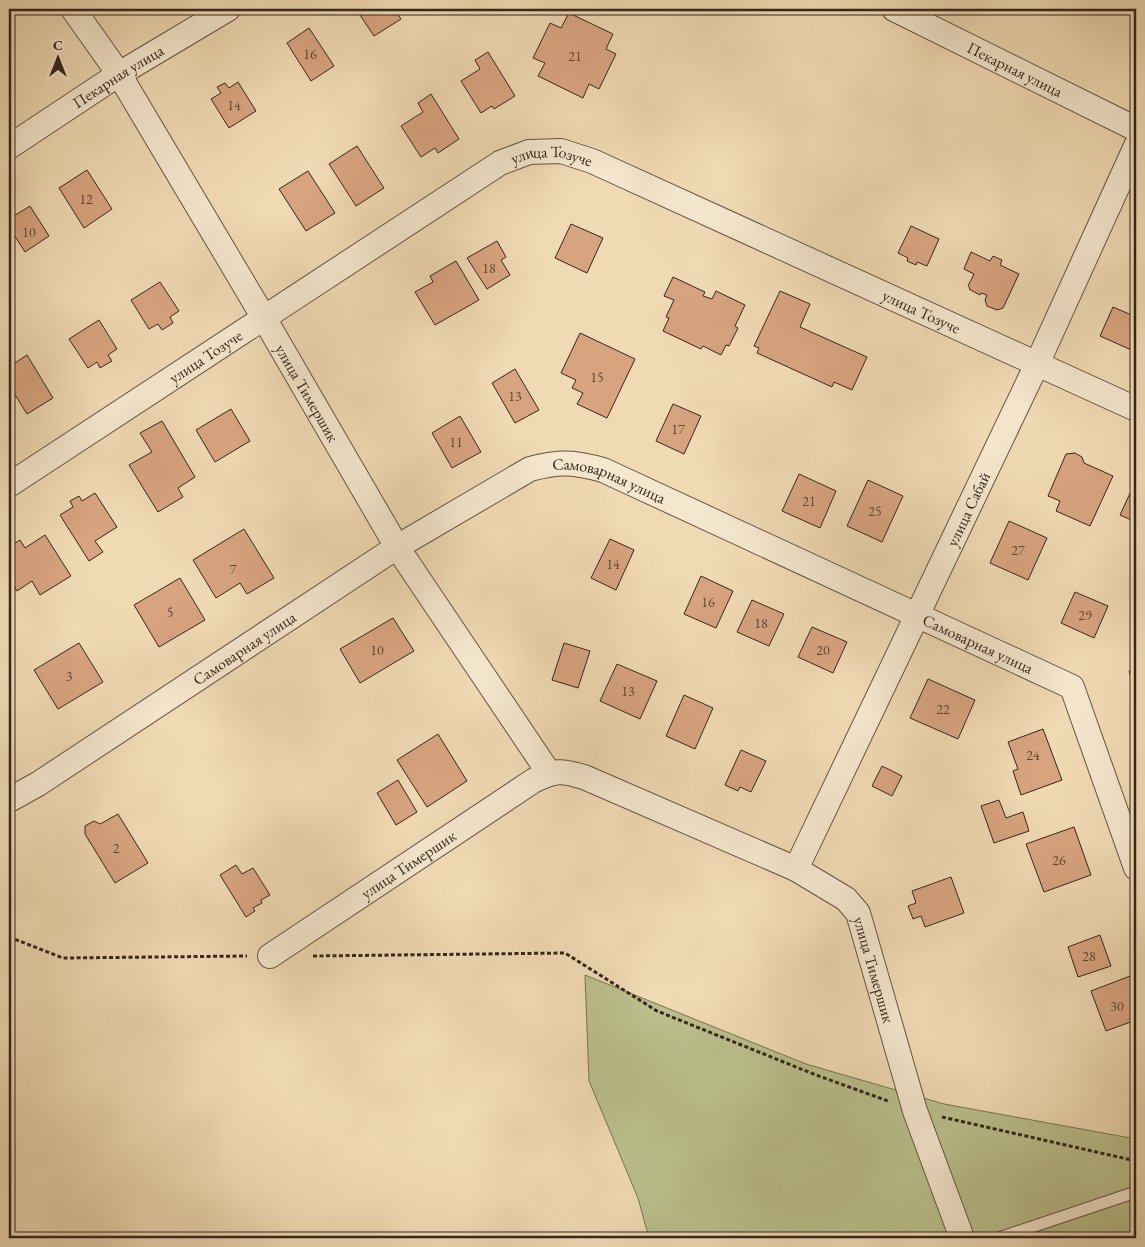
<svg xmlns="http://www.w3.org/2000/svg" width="1145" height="1247" font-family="'EB Garamond',serif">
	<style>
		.green { fill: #bac08d; stroke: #767356 }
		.building { fill: #d8a480; stroke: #33261e }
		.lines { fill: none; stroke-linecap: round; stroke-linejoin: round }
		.service-casing { stroke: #625344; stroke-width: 13 }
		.minor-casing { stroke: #625344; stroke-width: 26 }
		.path { stroke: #33261e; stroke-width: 3; stroke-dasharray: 4 2.5; stroke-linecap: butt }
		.service { stroke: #f5e7ce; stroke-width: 11 }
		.minor { stroke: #f5e7ce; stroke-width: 24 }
		.labels { text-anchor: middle; stroke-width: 5; stroke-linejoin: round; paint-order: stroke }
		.number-label { font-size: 14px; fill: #5c4636 }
		.street-label { font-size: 16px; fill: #33261e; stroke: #f5e7ce }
	</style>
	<rect width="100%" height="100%" fill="#f0dab4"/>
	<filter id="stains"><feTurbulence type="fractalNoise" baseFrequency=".004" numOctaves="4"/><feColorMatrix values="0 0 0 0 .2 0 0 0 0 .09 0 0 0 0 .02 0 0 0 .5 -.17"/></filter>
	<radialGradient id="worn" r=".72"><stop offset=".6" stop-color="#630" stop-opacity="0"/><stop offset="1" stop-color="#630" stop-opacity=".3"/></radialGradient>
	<path class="green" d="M585,975L806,1064L944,1104L1136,1139V1238H649L638,1198L589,1081Z"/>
	<path class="building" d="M356,9H394L401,19L374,36Z
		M569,13L613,34L606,49L616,54L599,89L589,84L583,98L538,76L545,63L533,58L550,23L561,28Z
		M309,28L334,66L311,81L287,43Z
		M488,52L515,96L494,109L492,106L481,113L461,81L480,69L475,60Z
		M238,82L256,111L229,128L211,99L221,93L217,87L225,83L229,88Z
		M431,94L459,139L438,153L435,148L421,157L401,126L423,112L418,103Z
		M357,146L384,188L356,206L329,164Z
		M87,170L112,209L84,228L59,188Z
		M308,171L335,213L306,231L279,189Z
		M30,206L49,236L25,252L9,227V219Z
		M571,224L603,238L587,273L555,258Z
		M911,226L939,239L927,266L917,262L916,265L907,261L908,258L898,253Z
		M497,241L506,257L501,260L510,275L487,289L467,258Z
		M971,252L990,261L993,256L1002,260L1000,265L1019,274L1003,308L997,310L987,306L985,300L987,295L981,293L980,295L969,289L970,288L968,286L974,274L964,269Z
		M456,261L479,300L435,325L415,292L433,282L430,276Z
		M673,277L705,292L703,296L712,299L716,291L745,305L735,326L738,328L729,346L726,345L721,355L703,346L701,349L663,331L669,318L666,317L674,300L664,296Z
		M160,282L179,311L170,317L173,323L162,330L158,324L149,329L131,300Z
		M780,291L810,304L800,327L867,357L852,390L834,382L832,387L757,353L759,348L754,346Z
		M1113,307L1136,317V352L1100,336Z
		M99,320L117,349L108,355L112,361L100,368L97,362L88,368L69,339Z
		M580,333L635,359L607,418L577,404L583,393L572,388L576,380L561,373Z
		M27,355L53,398L27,414L9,385V367Z
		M515,369L539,410L515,423L492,383Z
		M673,404L701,416L684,454L656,441Z
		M231,409L250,441L215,462L196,430Z
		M460,416L481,452L452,468L432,433Z
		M162,421L195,477L178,488L183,497L158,512L129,465L152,452L140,433Z
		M1075,453L1082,457L1084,463L1113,476L1090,526L1056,511L1060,501L1048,496L1066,454Z
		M799,474L836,491L820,528L782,511Z
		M868,480L903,496L882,542L847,526Z
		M1133,487L1136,488V522L1120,515Z
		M95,493L117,527L95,541L103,552L89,561L60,515L73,507L70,501L79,496L82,501Z
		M1009,521L1047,538L1028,580L990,563Z
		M244,529L274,578L247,594L240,583L216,598L193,560Z
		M45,535L71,576L40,595L32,581L17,591L9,578V547L20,540L25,548Z
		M610,539L634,550L616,590L591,578Z
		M701,576L733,591L716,628L684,614Z
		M180,578L205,620L159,647L134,605Z
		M1075,592L1108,606L1094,638L1061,623Z
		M752,600L784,614L769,646L737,632Z
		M393,618L414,651L360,683L340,649Z
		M812,627L847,642L833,673L798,657Z
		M79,643L103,682L58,709L34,670Z
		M564,643L590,651L578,688L552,680Z
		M617,664L657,681L640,719L600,701Z
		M1136,668V691L1129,671Z
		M928,679L975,700L958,739L910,718Z
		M684,695L713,708L695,749L666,736Z
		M1043,729L1062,780L1021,795L1013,771L1018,769L1008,742Z
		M438,734L467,781L427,807L397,760Z
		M741,750L766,761L751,792L740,787L738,791L725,785Z
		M882,766L902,776L892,796L872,786Z
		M398,780L417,812L396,825L377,793Z
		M999,800L1006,818L1023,812L1029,831L994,843L981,806Z
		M118,814L148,863L115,883L85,834V826L94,821L100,824Z
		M1074,827L1091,875L1044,892L1026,844Z
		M236,865L242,874L253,868L270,895L261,900L262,903L253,908L255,911L246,917L220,875Z
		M951,877L964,913L925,927L921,916L913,919L908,906L916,903L912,891Z
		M1100,935L1111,966L1078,977L1068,947Z
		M1130,976L1136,993V1020L1106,1031L1091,991Z"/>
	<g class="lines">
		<g class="service-casing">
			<path id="service" d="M999,1238L1136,1192"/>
		</g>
		<g class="minor-casing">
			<g id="minor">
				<path id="s1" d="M73,9L119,74L264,318L397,547L549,773"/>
				<path id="s2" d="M894,9L1136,129"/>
				<path id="s3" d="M9,147L119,74L228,9"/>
				<path id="s4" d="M9,485L500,163L529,152L561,151L592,161L1136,409"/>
				<path id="s5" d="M9,800L38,784L397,547L530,469C560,461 574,462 603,470L1072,687L1136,868"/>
				<path id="s6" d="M796,869L1037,364L1136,146"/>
				<path id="s7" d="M270,956L533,781C555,770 561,770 584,777L796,869L846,899L858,913L915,1111L962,1238"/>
			</g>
		</g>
		<path class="path" d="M9,937L63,958L247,956
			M313,956L565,953L657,1011L816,1075L888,1101
			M942,1117L1136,1161"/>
		<use href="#service" class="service"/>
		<use href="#minor" class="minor"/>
	</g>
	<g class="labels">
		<g class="number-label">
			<text x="310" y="59">16</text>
			<text x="575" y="61">21</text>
			<text x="234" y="110">14</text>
			<text x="86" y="204">12</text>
			<text x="29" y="237">10</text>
			<text x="489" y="273">18</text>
			<text x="597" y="382">15</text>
			<text x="515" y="401">13</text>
			<text x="678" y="434">17</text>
			<text x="456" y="447">11</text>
			<text x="809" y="506">21</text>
			<text x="875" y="516">25</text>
			<text x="1018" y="555">27</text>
			<text x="613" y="569">14</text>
			<text x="233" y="574">7</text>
			<text x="708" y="607">16</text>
			<text x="170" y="617">5</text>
			<text x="1085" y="620">29</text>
			<text x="761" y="628">18</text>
			<text x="377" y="655">10</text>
			<text x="823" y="655">20</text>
			<text x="69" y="681">3</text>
			<text x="628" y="696">13</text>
			<text x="943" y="714">22</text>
			<text x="1033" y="760">24</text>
			<text x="116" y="853">2</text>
			<text x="1059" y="865">26</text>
			<text x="1089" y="961">28</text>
			<text x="1117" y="1011">30</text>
		</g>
		<g class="street-label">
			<text dy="6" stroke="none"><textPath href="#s2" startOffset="135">Пекарная улица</textPath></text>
			<text dy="6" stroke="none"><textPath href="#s3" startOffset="130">Пекарная улица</textPath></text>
			<text dy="6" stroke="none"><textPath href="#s4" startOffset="641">улица Тозуче</textPath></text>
			<text dy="6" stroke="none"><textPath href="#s4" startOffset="1045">улица Тозуче</textPath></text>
			<text dy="6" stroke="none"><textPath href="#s4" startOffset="235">улица Тозуче</textPath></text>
			<text dy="6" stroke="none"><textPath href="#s1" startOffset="450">улица Тимершик</textPath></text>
			<text dy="6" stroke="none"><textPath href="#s5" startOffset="700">Самоварная улица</textPath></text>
			<text dy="6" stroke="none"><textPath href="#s6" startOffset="399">улица Сабай</textPath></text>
			<text dy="6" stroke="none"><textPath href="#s5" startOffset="1105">Самоварная улица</textPath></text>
			<text dy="6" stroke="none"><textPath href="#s5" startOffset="280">Самоварная улица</textPath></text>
			<text dy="6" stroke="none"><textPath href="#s7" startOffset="166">улица Тимершик</textPath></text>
			<text dy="6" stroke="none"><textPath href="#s7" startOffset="736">улица Тимершик</textPath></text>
		</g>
	</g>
	<rect width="1145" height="1247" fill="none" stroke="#f0dab4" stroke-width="30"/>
	<rect x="10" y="10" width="1125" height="1227" fill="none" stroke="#33261e" stroke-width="2.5"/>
	<rect x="15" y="15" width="1115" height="1217" fill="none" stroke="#33261e"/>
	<g transform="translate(58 58)" stroke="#f5e7ce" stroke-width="4" paint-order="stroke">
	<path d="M0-4L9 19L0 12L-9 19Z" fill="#33261e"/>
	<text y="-8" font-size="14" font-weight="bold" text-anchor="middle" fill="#33261e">С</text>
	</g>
	<rect width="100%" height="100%" filter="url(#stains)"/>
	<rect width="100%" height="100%" fill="url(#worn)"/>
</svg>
